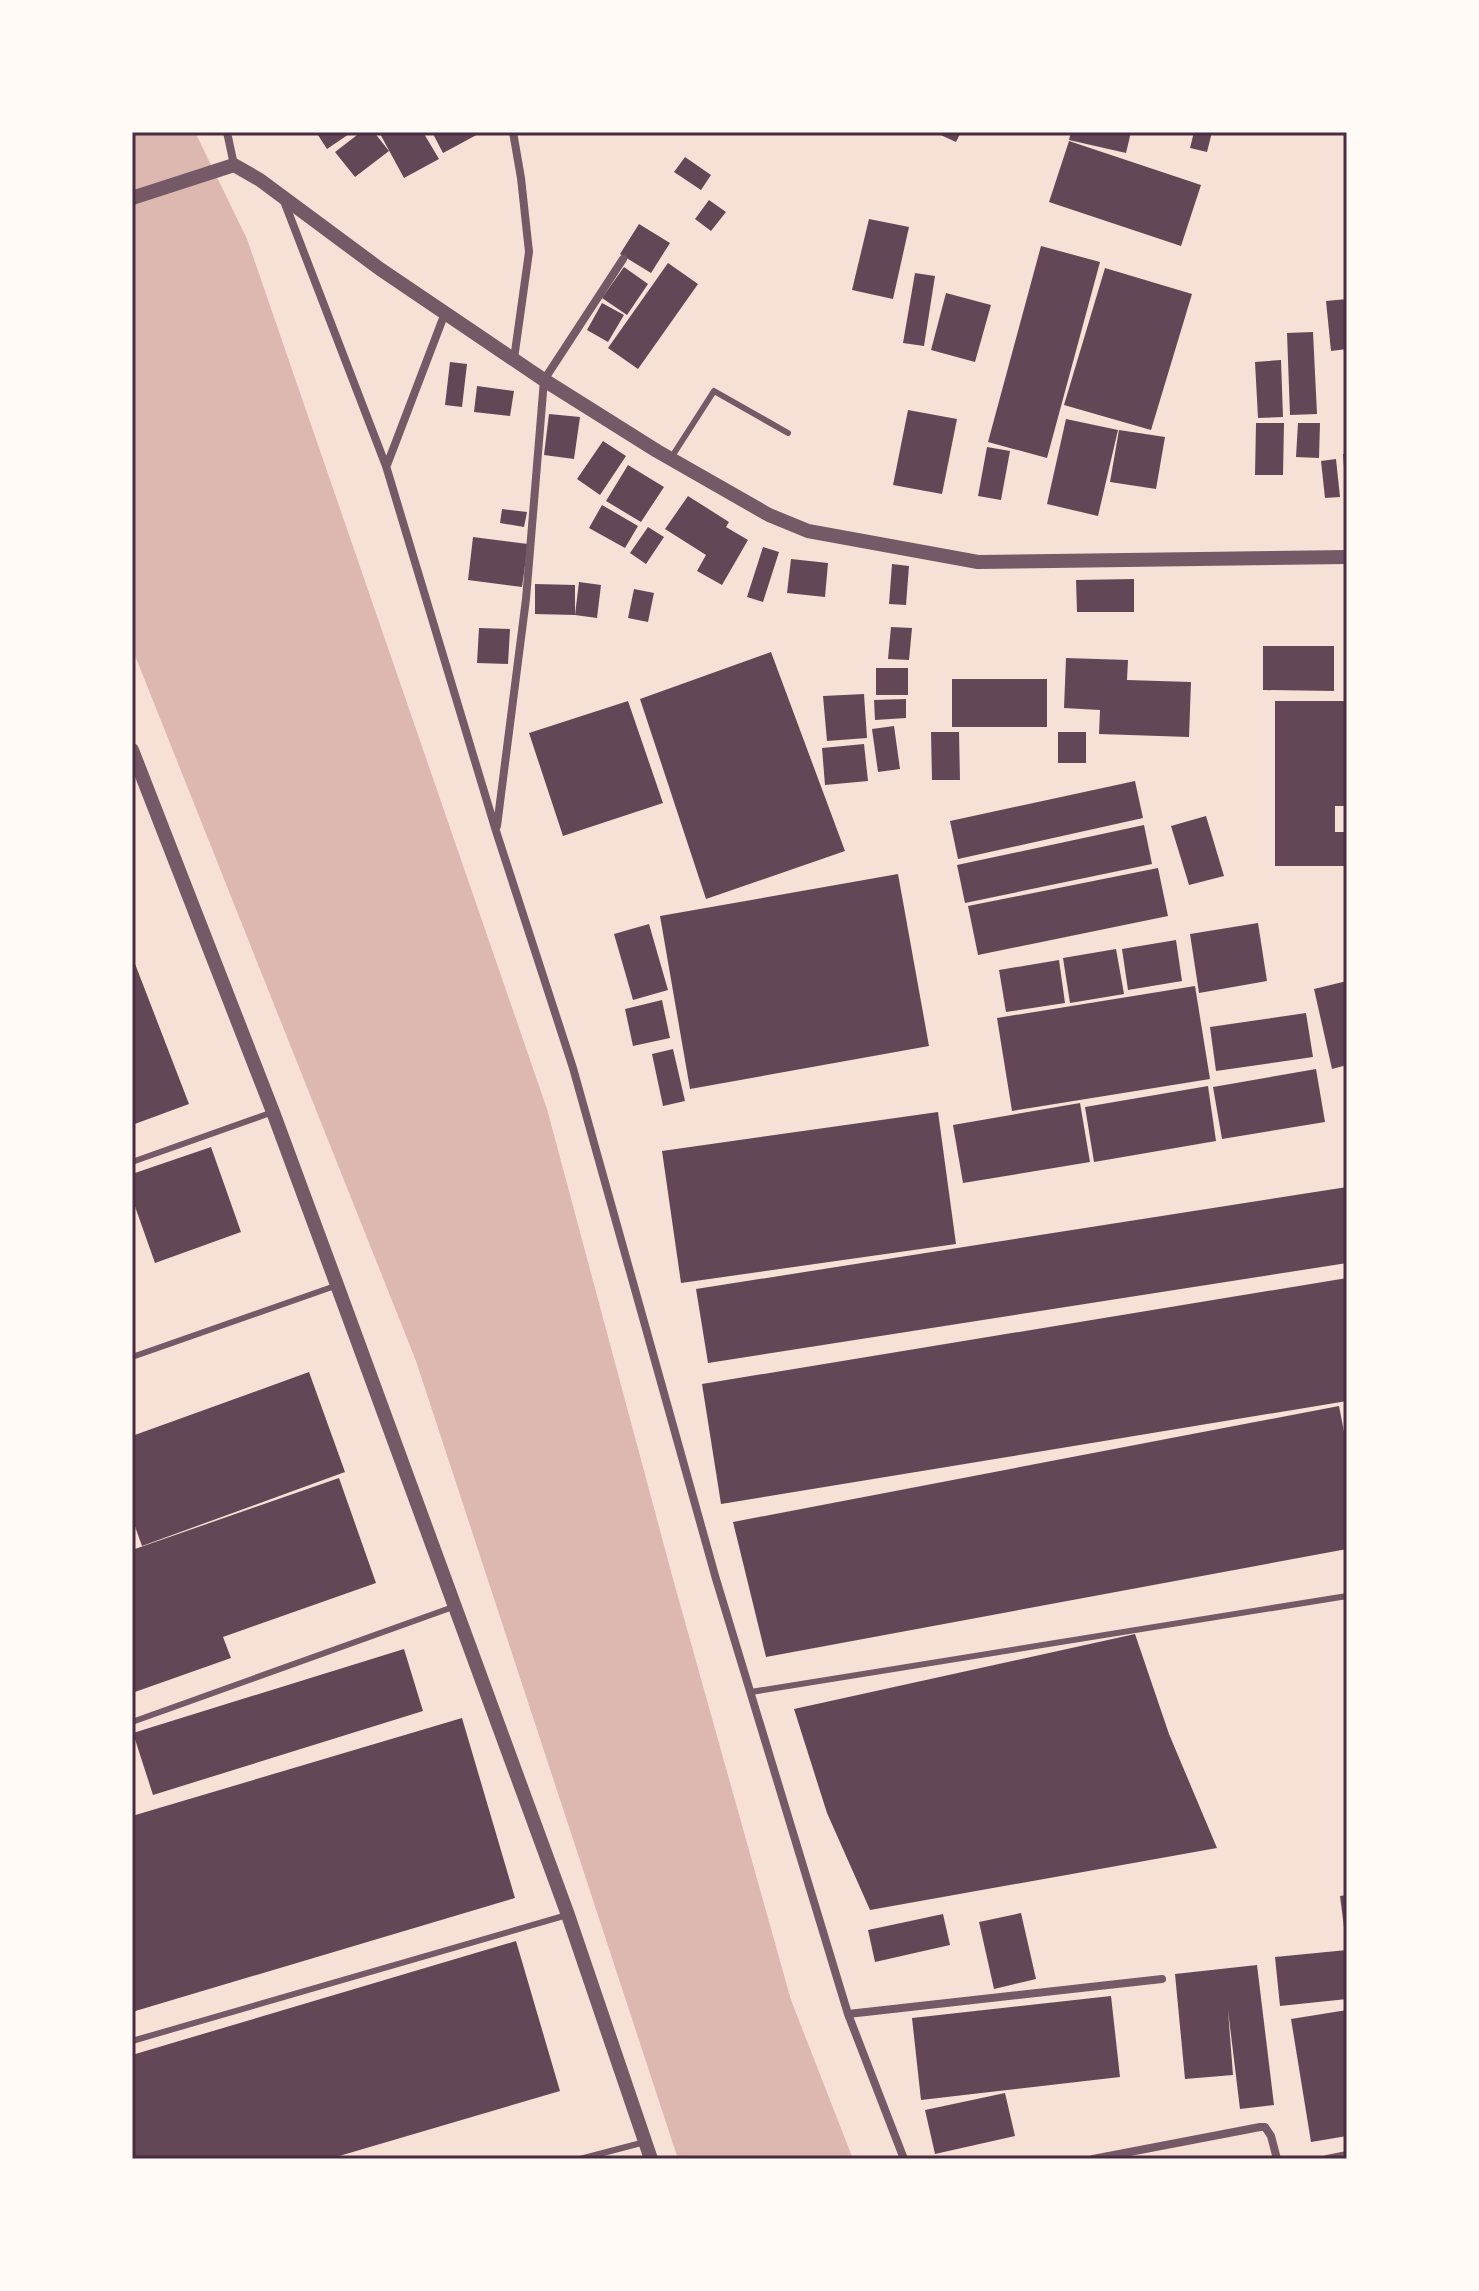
<svg xmlns="http://www.w3.org/2000/svg" width="1479" height="2291" font-family="Arial,sans-serif">
	<style>
		.water { fill: #dcb8b0 }
		.building { fill: #644757 }
		.lines { fill: none; stroke-linecap: round; stroke-linejoin: round }
		.service { stroke: #755966; stroke-width: 6 }
		.minor { stroke: #755966; stroke-width: 8 }
		.tertiary { stroke: #755966; stroke-width: 14 }
		.neatline { fill: none; stroke: #4a2c40; stroke-width: 3 }
	</style>
	<rect width="100%" height="100%" fill="#f7e1d7"/>
	<path class="water" d="M132,132H195L247,239L547,1109L673,1579L791,2000L853,2159H678L416,1361L132,648Z"/>
	<path class="building" d="M316,132H352L327,149Z
		M361,132H374L389,151L355,177L335,152Z
		M379,132H423L439,159L404,178Z
		M432,132H482L443,153Z
		M934,132H961L956,142Z
		M1071,132H1131L1126,153L1069,140Z
		M1194,132H1212L1207,152L1190,148Z
		M1069,141L1201,185L1181,246L1049,202Z
		M685,157L711,175L701,190L674,172Z
		M709,200L726,212L711,231L695,219Z
		M869,219L909,227L893,299L852,290Z
		M639,224L670,243L651,273L620,254Z
		M1041,246L1100,262L1047,458L988,442Z
		M668,263L698,284L638,369L608,348Z
		M624,267L648,284L627,315L602,298Z
		M1105,268L1192,294L1151,430L1064,405Z
		M915,273L935,276L924,346L903,343Z
		M946,293L991,305L975,362L931,350Z
		M1347,299V349L1331,351L1326,301Z
		M602,303L624,315L608,342L587,330Z
		M1313,332L1317,414L1290,415L1287,333Z
		M1281,360L1283,417L1258,418L1255,362Z
		M450,362L467,364L462,407L445,405Z
		M477,386L514,391L510,416L474,412Z
		M908,410L957,419L942,494L893,485Z
		M549,414L580,417L574,459L544,455Z
		M1066,419L1118,430L1098,516L1047,504Z
		M1256,423H1284L1283,475H1255Z
		M1298,423H1320L1319,458L1296,457Z
		M1119,430L1165,437L1156,489L1110,482Z
		M603,441L626,456L600,495L577,479Z
		M987,447L1010,451L1001,500L978,496Z
		M1343,454H1347V481H1345Z
		M1336,459L1340,497L1325,498L1321,461Z
		M628,465L664,487L641,522L606,501Z
		M688,496L729,522L726,527L748,540L722,585L697,571L706,555L665,529Z
		M602,505L638,526L625,548L589,528Z
		M502,509L527,512L524,527L500,523Z
		M648,527L664,537L646,564L630,553Z
		M473,537L528,544L522,587L468,580Z
		M763,547L779,552L763,602L747,597Z
		M791,559L828,563L825,597L787,593Z
		M892,564L909,566L906,605L889,604Z
		M1134,579V612H1077L1076,580Z
		M579,582L601,585L597,618L575,615L535,614V584L575,585V615Z
		M634,589L654,593L648,622L628,618Z
		M891,627L912,628L909,660L888,659Z
		M479,628L510,629L508,664L477,663Z
		M1263,646H1334V691L1263,690Z
		M771,652L845,851L706,899L640,699Z
		M1066,658L1128,660L1127,680L1191,682L1189,737L1099,734L1100,710L1064,708Z
		M876,668H908V695H876Z
		M952,679H1047V727H952Z
		M864,694L867,738L827,741L823,696Z
		M906,699V718L875,720L874,700Z
		M628,701L663,803L563,836L529,733Z
		M1275,701H1347V806H1335V832H1347V866H1275Z
		M894,726L900,769L878,772L872,729Z
		M931,732H959L960,780H932Z
		M1058,732H1086V763H1058Z
		M864,744L868,781L825,785L822,748Z
		M1135,781L1143,818L958,859L950,821Z
		M1206,816L1224,876L1189,885L1171,826Z
		M1144,825L1152,864L965,903L957,865Z
		M1158,868L1168,916L978,955L968,906Z
		M898,874L929,1046L690,1089L660,916Z
		M1258,923L1267,981L1199,993L1190,934Z
		M649,924L668,990L633,1000L614,934Z
		M1176,940L1182,981L1128,990L1122,949Z
		M1116,949L1124,994L1070,1003L1063,958Z
		M132,956L189,1104L132,1125Z
		M1059,960L1065,1003L1006,1012L999,970Z
		M1347,981V1065L1332,1069L1314,989Z
		M1195,986L1210,1079L1012,1111L997,1018Z
		M662,1000L670,1038L633,1046L625,1009Z
		M1306,1013L1313,1057L1216,1071L1210,1027Z
		M673,1049L685,1101L663,1106L652,1054Z
		M1316,1069L1325,1122L1222,1139L1213,1087Z
		M1208,1086L1216,1141L1094,1162L1085,1107Z
		M1080,1103L1090,1162L963,1183L953,1125Z
		M938,1112L956,1244L681,1283L662,1151Z
		M211,1147L241,1232L155,1263L132,1198V1174Z
		M1347,1187V1263L708,1363L696,1289Z
		M1347,1278V1401L721,1504L702,1384Z
		M309,1372L345,1472L142,1546L132,1518V1436Z
		M1339,1406L1347,1447V1549L766,1657L733,1522Z
		M339,1478L376,1583L223,1637L231,1658L132,1693V1550Z
		M1135,1634L1169,1734L1217,1848L870,1910L827,1813L794,1709Z
		M404,1649L423,1711L153,1795L133,1733Z
		M462,1718L515,1898L132,2012V1816Z
		M1347,1895V1935H1345L1340,1896Z
		M1021,1913L1036,1979L994,1989L979,1922Z
		M943,1914L950,1945L875,1962L868,1930Z
		M516,1941L560,2091L329,2159H132V2055Z
		M1347,1950V1999L1280,2006L1275,1957Z
		M1257,1965L1274,2105L1240,2109L1228,2010L1233,2075L1185,2079L1175,1974Z
		M1111,1996L1120,2077L921,2100L912,2018Z
		M1347,2010V2136L1311,2142L1291,2019Z
		M1005,2093L1015,2136L935,2154L925,2110Z"/>
	<g class="lines">
		<path class="service" d="M671,458L714,391L788,433
			M132,1162L273,1112
			M135,1356L335,1286
			M751,1692L1347,1596
			M132,1722L453,1607
			M132,2041L567,1915
			M580,2159L645,2142"/>
		<path class="minor" d="M227,132L234,165
			M513,132L521,178L529,252L514,359
			M284,201L386,466L496,831L573,1068L716,1579L848,2014L904,2159
			M387,465L445,313
			M497,826L526,599L544,380L623,259
			M848,2014L1162,1979
			M1093,2159L1260,2127H1265L1271,2136L1277,2159
			M1327,2159L1347,2155"/>
		<path class="tertiary" d="M132,198L234,165L260,180L380,269L544,380L657,451L769,515L808,531L978,562L1347,557
			M132,750L273,1112L337,1285L568,1915L651,2159"/>
	</g>
	<rect width="1479" height="2291" fill="none" stroke="#fffaf5" stroke-width="268"/>
	<rect x="134" y="134" width="1211" height="2023" class="neatline"/>
</svg>
